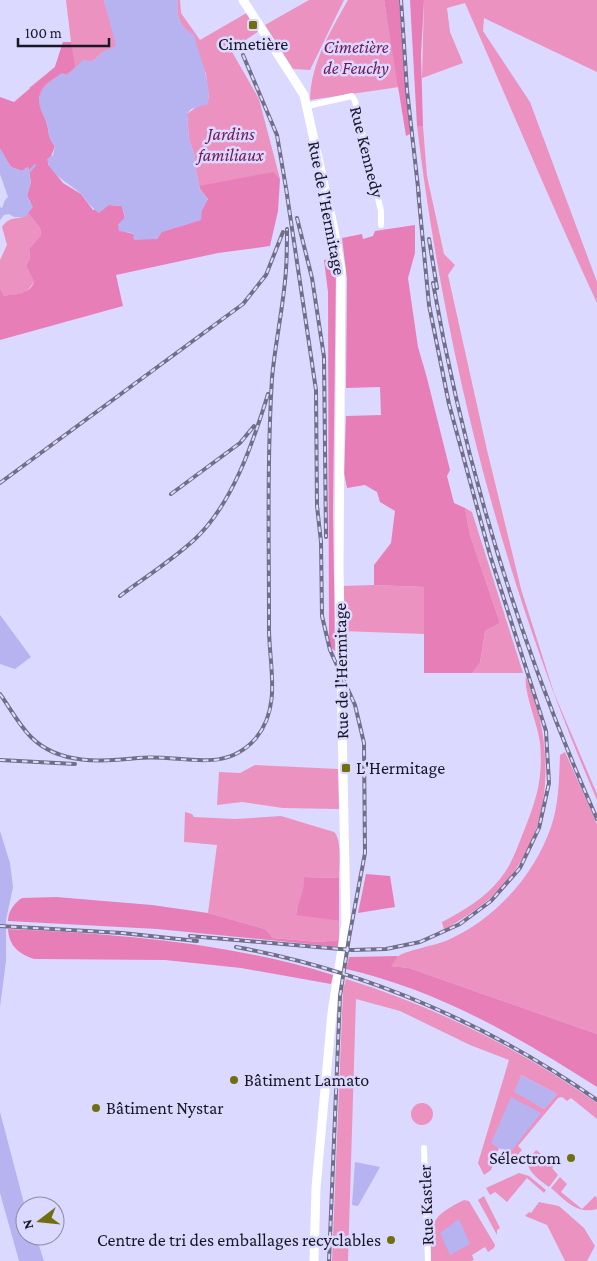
<svg xmlns="http://www.w3.org/2000/svg" width="597" height="1261" font-family="'Crimson Pro',serif">
	<style>
		.green { fill: #eb92c1; fill-rule: evenodd }
		.forest { fill: #e87eb7 }
		.water { fill: #b7b2f0 }
		.lines { fill: none; stroke-linecap: round; stroke-linejoin: round }
		.stream { stroke: #b7b2f0; stroke-width: 2 }
		.street { stroke: #fff; stroke-width: 6 }
		.secondary { stroke: #fff; stroke-width: 9 }
		.rail-casing { stroke: #716f88; stroke-width: 4 }
		.rail { stroke: #dbd9ff; stroke-width: 2; stroke-dasharray: 5.5; stroke-linecap: butt }
		.poi-dot { fill: #716e0f; stroke: #dbd9ff; stroke-width: 2 }
		.labels { text-anchor: middle; stroke-width: 5; stroke-linejoin: round; paint-order: stroke }
		.poi-label { font-size: 18px; fill: #181724; stroke: #dbd9ff; text-anchor: start }
		.park-label { font-size: 18px; font-style: italic; fill: #741551; stroke: #dbd9ff }
		.street-label { font-size: 18px; fill: #181724; stroke: #dbd9ff }
	</style>
	<rect width="100%" height="100%" fill="#dbd9ff"/>
	<path class="green" d="M66,0H104L117,46L103,52L93,61L202,210L208,199L200,190L195,165V157L189,139L187,114L209,98L206,74L198,54L194,36C181,29 175,15 178,0H180L181,13L200,40L250,11L259,31L231,50L259,99L280,179L272,172L211,227L29,88L55,67L63,42H71Z
		M309,0H344L310,70L293,69L265,25Z
		M348,0H384L399,87L310,100C311,63 330,32 348,0Z
		M424,0H597V72L484,18L483,31L530,102L597,282V303C551,204 509,103 465,3L447,8L450,32L463,63L422,78Z
		M417,126H423L427,176L444,254L455,265L448,275L487,450L521,589L554,693L597,794V800C504,586 445,358 417,126Z
		M28,213L40,228L41,235L29,249L30,258L26,266L34,282L26,293L4,296L0,288V260L7,245L2,227C9,217 14,219 24,217Z
		M465,508L472,512L523,673H472L480,663L485,631L500,623L470,535Z
		M374,585L424,587V634L341,631L340,586Z
		M526,676C559,755 554,848 482,905C470,914 457,922 444,930L442,922C462,912 486,897 500,879C509,868 513,858 518,846C533,808 544,785 540,743C538,724 523,691 526,676Z
		M565,752L597,824V1034L409,968L390,966C392,964 395,959 397,957C403,951 437,945 448,940C495,919 534,876 551,827C559,804 559,779 560,755Z
		M255,765L338,769L339,809L283,808L242,802L217,805L219,772L240,773Z
		M185,812L192,814L194,817L235,819L281,816L334,832C342,839 339,866 339,878L305,877C305,891 298,901 296,914L339,921V940L319,942L273,938L265,929L208,913L217,845L184,842Z
		M346,979C436,1007 520,1049 597,1103V1119L571,1098L567,1101L562,1097L558,1098L518,1146L522,1150L513,1160L504,1165L502,1159L506,1152L509,1154L491,1143L499,1148L491,1170L484,1175L478,1163L509,1060L470,1045L400,1011L356,999L348,1261H332L343,990ZM521,1075L557,1094L544,1109L534,1103Z
		M411 1114a11 11 0 1 1 22 0a11 11 0 1 1-22 0Z
		M536,1150L555,1165L552,1168L558,1175L549,1187C542,1182 526,1171 528,1161C529,1157 534,1153 536,1150Z
		M519,1173L529,1176L546,1190L544,1193L527,1178L507,1202L495,1192L490,1195L486,1188Z
		M560,1177L567,1184L561,1192L582,1209L595,1196L597,1198V1209C577,1215 565,1200 551,1188Z
		M484,1196L500,1228L497,1230V1235L478,1200Z
		M464,1200L469,1201L495,1245L494,1248L488,1252L485,1247L472,1255L474,1260L471,1261H431C430,1224 429,1217 464,1200Z
		M539,1202L559,1206L584,1228L595,1246L587,1261H565L547,1225L525,1216L529,1212L531,1213Z"/>
	<path class="forest" d="M384,0H399L410,134L406,136Z
		M410,0H424L421,55L423,126H417Z
		M63,42H71L75,67C64,78 58,75 48,82C33,93 41,108 46,121C50,133 47,136 55,146L48,164L63,183L81,194L93,210L109,205L122,206L125,218L118,225L125,232L157,239L161,232L200,220L202,210L208,199L199,186L273,172L280,179L278,211L270,246L218,253L116,275L123,306L0,340V288L4,296C18,293 28,296 34,282L26,266L30,258L29,249L41,235L40,228L28,213L31,203L27,196L31,182L28,167L22,171L11,167L0,150V97L14,102L55,67Z
		M415,225V253L408,278L410,292L418,347L427,378L450,470L447,476L454,503L465,508L470,535L500,623L485,631L480,663L472,673H424V587L374,585V565L391,543L395,511L380,502L377,492L365,485L347,488L344,473L346,416L381,415L380,387L346,388L347,279L342,238L362,234L363,239L373,236L375,231Z
		M335,258L336,269L333,511L335,651L329,646L328,292L324,260Z
		M366,874L390,876L395,907L358,913Z
		M304,877L339,878V921L296,915C298,900 305,891 304,877Z
		M56,897L152,905L208,913L265,929L273,938L319,942L339,940V947L157,929L8,921C8,912 14,903 22,898Z
		M8,929C118,934 227,942 333,975L331,984L241,968L165,960L34,959C19,954 9,946 8,929Z
		M398,956L391,966L409,968L597,1034V1087C519,1037 438,990 346,969L349,957Z"/>
	<path class="water" d="M104,0H178C175,15 181,29 194,35C199,55 212,85 208,104L191,109L187,114L189,139L195,157V165L200,190L208,199L202,210L201,220L162,232L157,239L134,240L133,233L119,231L118,225L125,217L122,206L109,205L99,213C91,208 86,199 80,193C68,182 51,176 47,159L53,155L55,146C47,136 50,133 46,121C44,116 41,112 40,107C35,91 50,81 62,73L67,75L83,60L93,61L103,52L116,46Z
		M0,148L11,167L22,171L28,167L31,182L27,196L33,207L25,217H14L9,214L4,215L0,220V207L2,208L5,200L8,197L0,174Z
		M0,615L31,657L15,669L0,664Z
		M0,831L10,863L13,887L6,920V961L0,1007Z
		M521,1075L557,1094L544,1109L514,1092Z
		M511,1097L541,1113L509,1154L491,1143Z
		M0,1112L25,1207V1236H36L44,1261H19L0,1193Z
		M355,1162L380,1167L358,1206L352,1205Z
		M459,1219L470,1244L450,1255L440,1233Z"/>
	<g class="lines">
		<path class="stream" d="M28,173L35,165"/>
		<path class="street" d="M307,106L352,96L355,101L381,211V225
			M424,1148L428,1261"/>
		<path class="secondary" d="M243,0L304,95L333,225L341,269L339,568L346,923L332,1013L316,1188L314,1261"/>
		<g class="rail-casing">
			<path id="rail" d="M401,0L407,90L419,196
				M243,55L277,135L287,194
				M286,188L316,390L317,506L321,542L322,616L330,650L355,705L364,743L365,853L349,938L340,996L329,1261
				M297,218L312,278L324,357L326,537
				M429,239L437,288
				M433,283C465,467 521,648 597,819
				M0,483L243,304L266,275L283,232
				M171,494L240,443L254,426
				M120,596C144,578 171,561 194,540C232,505 253,443 268,394
				M0,694C10,708 19,725 31,737C59,765 102,762 138,758C179,753 224,776 256,738C283,705 268,662 269,624C269,542 267,460 272,378C275,345 282,313 285,281C287,264 287,246 287,229
				M0,760L75,764
				M0,926L122,933L197,941
				M190,936L352,950L386,949L420,942L460,924L491,901L520,868L539,828L549,783L546,731L490,555L449,404L429,305L418,190
				M236,947C366,971 489,1024 597,1100"/>
		</g>
		<use href="#rail" class="rail"/>
	</g>
	<g class="poi-dot">
		<rect x="248" y="20" width="10" height="10" rx="2.5"/>
		<rect x="341" y="763" width="10" height="10" rx="2.5"/>
		<circle cx="234" cy="1080" r="5"/>
		<circle cx="96" cy="1108" r="5"/>
		<circle cx="571" cy="1158" r="5"/>
		<circle cx="391" cy="1240" r="5"/>
	</g>
	<g class="labels">
		<g class="poi-label">
			<text x="253" y="50" text-anchor="middle">Cimetière</text>
			<text x="356" y="774">L'Hermitage</text>
			<text x="244" y="1086">Bâtiment Lamato</text>
			<text x="106" y="1114">Bâtiment Nystar</text>
			<text x="561" y="1164" text-anchor="end">Sélectrom</text>
			<text x="381" y="1246" text-anchor="end">Centre de tri des emballages recyclables</text>
		</g>
		<g class="park-label">
			<text x="356" y="53">Cimetière<tspan x="356" dy="21">de Feuchy</tspan></text>
			<text x="231" y="140">Jardins<tspan x="231" dy="21">familiaux</tspan></text>
		</g>
		<g class="street-label">
			<text transform="translate(367 152) rotate(76)" y="6">Rue Kennedy</text>
			<text transform="translate(327 208) rotate(79)" y="6">Rue de l'Hermitage</text>
			<text transform="translate(341 671) rotate(-91)" y="6">Rue de l'Hermitage</text>
			<text transform="translate(426 1205) rotate(-92)" y="6">Rue Kastler</text>
		</g>
	</g>
	<g transform="translate(40 1221) rotate(254)"><circle r="24" fill="#dbd9ff" stroke="#8d8ba7"/>
	<path d="M0-4L9 19L0 12L-9 19Z" fill="#716e0f"/>
	<text y="-8" font-size="14" font-weight="bold" text-anchor="middle" fill="#181724">N</text>
	</g>
	<path d="M18 38v8h91v-8" fill="none" stroke="#181724" stroke-width="2.5"/>
	<text x="25" y="38" font-size="15" fill="#181724" stroke="#dbd9ff" stroke-width="4" paint-order="stroke">100 m</text>
</svg>
